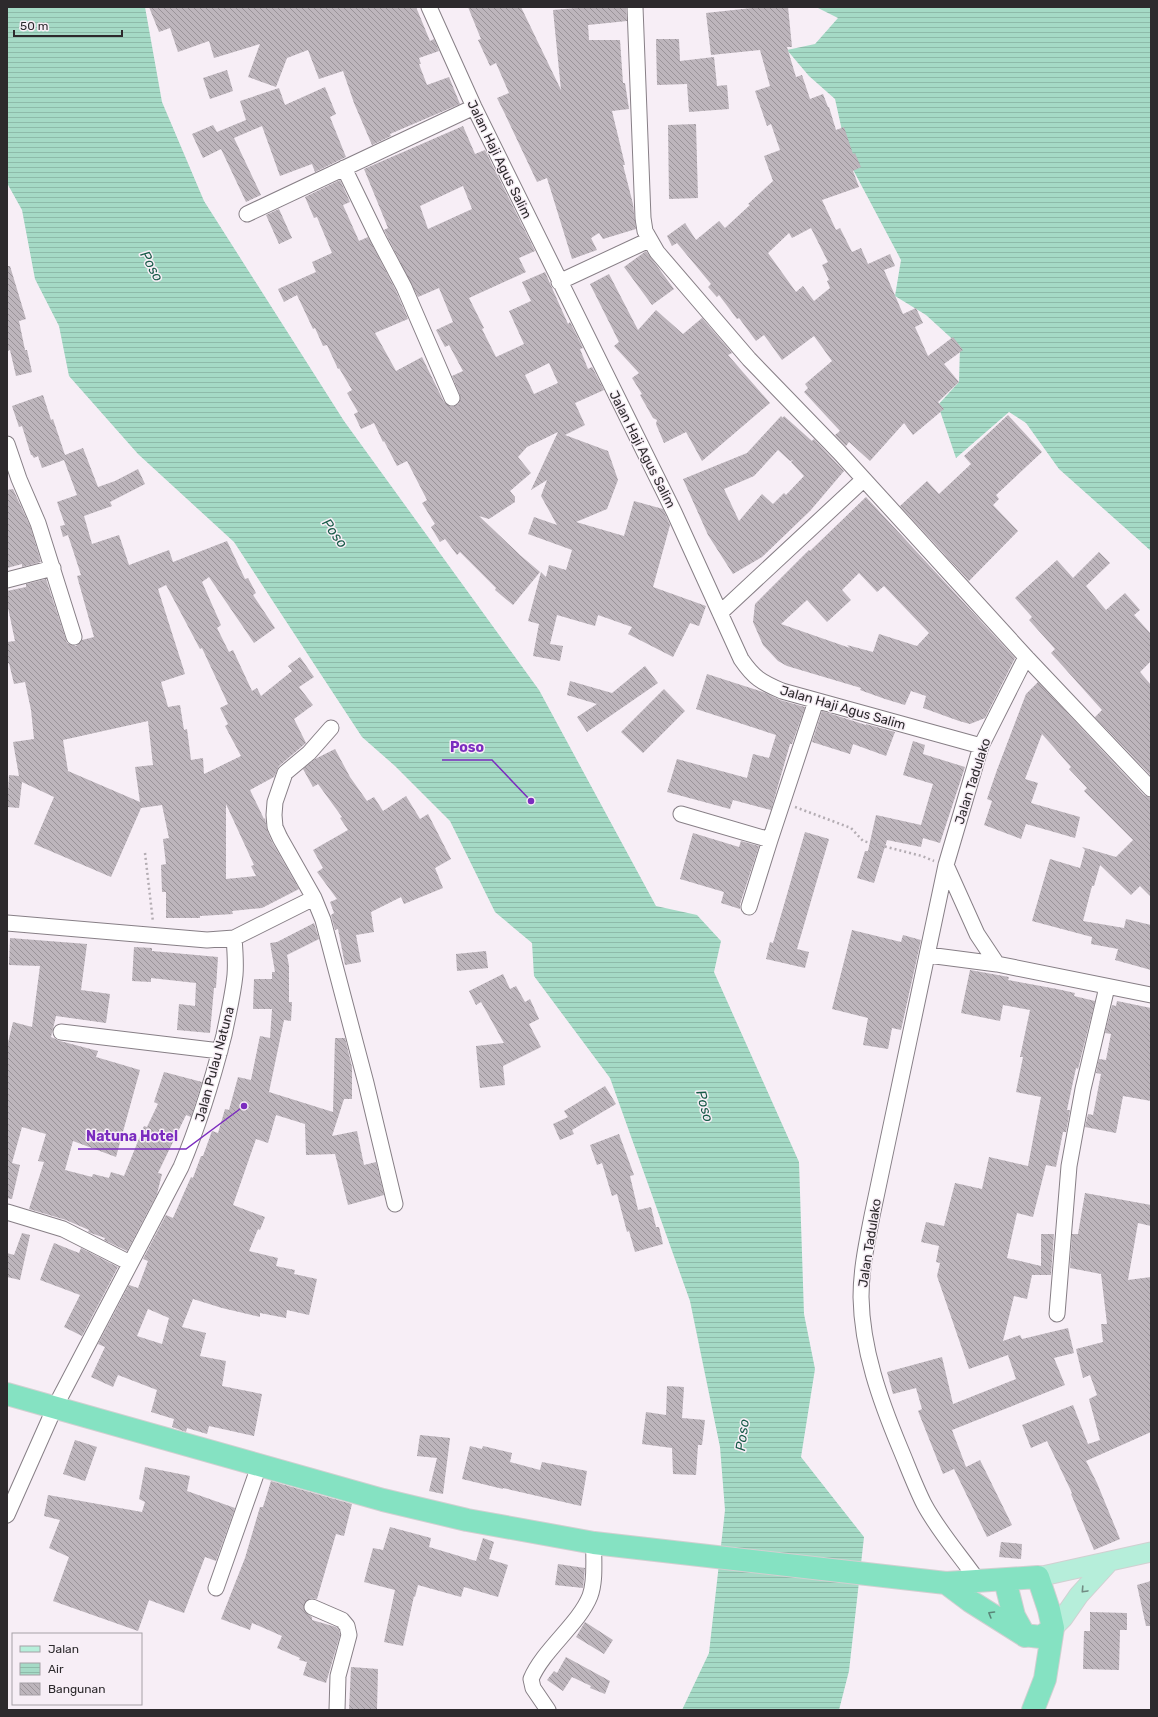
<svg xmlns="http://www.w3.org/2000/svg" width="1158" height="1717" font-family="Rubik,sans-serif">
	<style>
		.water { fill: url(#water-rules) }
		.building { fill: url(#building-back-hatch); fill-rule: evenodd }
		.lines { fill: none; stroke-linecap: round; stroke-linejoin: round }
		.minor-casing { stroke: #877f86; stroke-width: 17 }
		.major-casing { stroke: #d1d0d1; stroke-width: 21 }
		.highway-casing { stroke: #d1d0d1; stroke-width: 24 }
		.path { stroke: #b4adb3; stroke-width: 2.5; stroke-dasharray: 2 3; stroke-linecap: butt }
		.minor { stroke: #fff; stroke-width: 15 }
		.major { stroke: #b6eeda; stroke-width: 19 }
		.highway { stroke: #85e2c2; stroke-width: 22 }
		.oneway { stroke: #728c84 }
		.oneway2 { stroke: #598678 }
		.labels { text-anchor: middle; stroke-width: 3; stroke-linejoin: round; paint-order: stroke }
		.street-label { font-size: 13px; fill: #2d2a2d; stroke: #f7eef6 }
		.water-label { font-size: 14px; font-style: italic; fill: #185b48; stroke: #f7eef6 }
		.leader { fill: none; stroke: #7b2cbf; stroke-width: 1.5 }
		.callout-dot { fill: #7b2cbf; stroke: #f7eef6; stroke-width: 1.5 }
		.callout-label { font-size: 14px; text-anchor: middle; font-weight: bold; fill: #7b2cbf; stroke: #f7eef6; stroke-width: 3; stroke-linejoin: round; paint-order: stroke }
	</style>
	<defs>
		<pattern id="water-rules" width="6" height="5" patternUnits="userSpaceOnUse"><rect width="6" height="5" fill="#a5dac6"/><path d="M0 2.5h6" fill="none" stroke="#8ebbaa"/></pattern>
		<pattern id="building-back-hatch" width="6" height="6" patternUnits="userSpaceOnUse"><rect width="6" height="6" fill="#bdb5bc"/><path d="M-1 5l2 2M0 0l6 6M5-1l2 2" fill="none" stroke="#9a9399"/></pattern>
	</defs>
	<rect width="100%" height="100%" fill="#f7eef6"/>
	<path class="water" d="M7,7H145L162,102L204,201L344,421L539,690L656,906L697,915L721,941L714,972L799,1162L804,1314L815,1369L801,1457L864,1537L849,1671L839,1710H682L709,1653L725,1510L720,1447L690,1301L610,1078L534,976L532,943L495,912L450,821L395,766L362,737L234,542L138,454L69,376L59,326L35,279L22,210L7,183Z
		M816,7H1151V551L1059,469L1026,423L1009,412L956,458L938,405L959,382L960,346L926,315L895,296L901,260L849,162L835,99L809,76L787,50L815,44L838,18Z"/>
	<path class="building" d="M149,7H416L430,41L434,39L439,51L419,58L421,64H419L427,85L449,77L460,104L390,134L391,136L372,145L354,103L343,71L319,79L308,50L287,58L276,87L248,77L260,44L214,58L209,41L178,52L170,28L159,32Z
		M468,7H521L561,90L553,10L587,7H626L627,21L588,25L589,40H620L623,83H625L629,109L612,111L625,165H623L633,204L636,229L603,239L599,233L591,238L597,250L572,259L547,178L537,182L504,112L497,98L509,93L496,63L490,66L478,40L481,39Z
		M761,7H788L792,47H787L796,77L802,75L810,99L823,94L828,107H829L836,130L844,127L853,154L855,153L861,167L853,171L859,187L822,200L836,230L840,228L852,252L861,248L868,264L890,254L895,266L884,270L903,314L916,308L923,323L915,327L928,356L953,337L963,350L944,364L959,382L938,402L944,409L913,435L904,423L870,461L849,442L846,446L835,435L840,431L804,392L808,388L805,384L832,361L814,336L782,360L764,335L756,341L739,318L737,319L719,295L717,297L708,287L711,284L677,243L672,246L667,236L685,223L696,240L719,221L725,228L750,205L748,204L773,181L764,156L780,150L771,124L767,126L755,91L770,86L760,50L711,55L706,13ZM811,228L828,262L822,265L829,280L827,281L830,288L814,301L803,286L796,292L768,253L789,233L792,238Z
		M656,39H679L680,61L714,57L717,86L727,85L729,109L689,112L687,84L657,85Z
		M227,70L233,91L210,99L203,78Z
		M325,87L336,114L330,117L346,157L315,172L312,164L280,176L262,126L234,138L261,195L246,202L221,149L203,158L192,134L213,125L217,132L246,120L240,101L279,88L285,105Z
		M696,124L698,198L669,199L668,125Z
		M463,126L475,154L485,150L535,251L519,258L526,272L469,298L484,328L482,329L496,357L524,344L509,311L531,301L522,282L545,272L568,324L570,322L583,348L580,349L588,369L592,367L604,390L575,403L585,425L565,435L608,451L618,480L607,509L576,522L624,536L634,501L663,509L670,525L653,587L706,606L699,626L690,623L673,657L628,634L632,627L598,615L595,626L557,615L550,644L563,646L560,661L533,656L539,624L528,621L541,572L546,577L549,565L566,570L572,550L528,534L534,517L557,525L541,496L547,480L531,490L558,432L527,447L518,457L531,473L510,491L515,497V502L489,519L479,516L520,555L540,572L513,605L495,590L496,588L460,552L457,555L445,539L440,542L431,527L435,524L422,503L427,500L407,461L397,466L384,441L383,442L374,423L361,429L354,414L358,412L347,393L352,390L339,368L338,369L327,345L323,346L315,328L313,329L297,295L284,302L278,289L316,272L312,262L332,253L317,217L314,218L305,197L340,180L350,202L343,205L359,241L368,237L396,291L408,319L375,333L396,371L422,357L444,402L451,407L459,404L460,395L452,376L463,371L449,345L445,347L436,330L453,322L439,288L418,297L384,230L388,228L364,169ZM463,186L472,209L428,229L420,206ZM549,363L558,383L534,394L525,375Z
		M279,209L292,238L279,244L266,215Z
		M646,251L674,289L652,305L624,267Z
		M7,266H10L26,319L19,321L25,350H27L32,372L16,376L10,350L7,351Z
		M609,274L638,330L656,310L683,334L702,318L732,353L728,355L770,403L702,461L686,432L664,443L656,424L657,420L653,418L640,395L642,394L632,378L639,373L614,346L619,342L590,284Z
		M43,395L51,420L53,419L65,455L83,448L98,487L115,481L138,469L145,484L110,502L112,506L84,516L92,544L119,535L129,565L169,550L173,562L227,541L245,579L248,578L256,593L253,595L275,628L254,643L209,577L202,582L221,625L217,628L229,652L233,650L252,691L257,688L261,696L292,671L288,666L300,657L314,677L299,687L313,705L294,719L306,743L279,766L274,777L250,790L264,819L265,818L267,830L272,842L299,889L262,908L232,911L233,914L200,916V918H166V892H162L161,865L166,864L163,839L169,838L162,805L141,808L111,877L34,844L54,797L22,782L19,808L7,807L9,775L19,776L13,742L34,739L31,710L25,682L14,684L9,663L7,664V642L15,641L7,603V591L26,587V584L46,579L67,643L76,646L82,640L94,637L77,576L81,575L68,535L63,537L60,526L65,525L57,502L77,495L64,460L42,468L38,456L34,458L32,455H31L22,426L19,427L12,406ZM166,585L200,649L202,648L228,704L220,708L228,724L225,726L241,756L204,774L203,758L191,760L187,729L184,730L180,705L168,707L161,682L185,674L158,589ZM148,721L153,765L135,767L140,802L68,771L63,740ZM226,804L254,865L251,866L256,876L226,879Z
		M1008,415L1042,452L996,495L999,499L993,505L1018,531L969,581L900,506L927,481L939,494L971,464L964,456Z
		M781,416L783,418L784,416L812,441L814,439L844,471L810,511L762,557L733,574L708,535L683,479L747,453ZM778,450L790,461L793,460L791,462L804,476L786,495L784,493L773,504L762,494L739,521L724,489L754,476Z
		M13,489L30,526L41,562L22,567V564L7,568V490Z
		M866,497L1015,658L985,718L970,724L959,721L923,708L926,696L911,691L905,705L885,699L860,690L861,688L787,666L778,661L763,645L753,622L755,604L809,550L810,551ZM859,573L877,592L884,586L929,633L917,646L879,634L873,652L847,645L850,648L781,624L807,600L827,622L851,600L842,590Z
		M1099,552L1110,563L1086,586L1106,610L1125,593L1140,610L1134,615L1151,634V661L1140,672L1151,685V776L1095,717L1102,710L1051,653L1055,649L1029,620L1032,617L1015,598L1057,560L1073,578Z
		M645,666L658,683L587,732L577,717L597,704L567,695L570,681L612,693Z
		M707,674L763,692L780,700L805,707L792,744H790L771,810L733,800L730,809L667,792L677,759L747,778L753,754L769,758L776,735L696,709Z
		M1038,682L1144,795L1151,798V897L1140,886L1131,895L1100,865L1094,886H1092L1083,921L1124,928L1126,919L1151,925V970L1115,960L1118,949L1091,944L1092,937L1032,921L1050,859L1080,868L1085,850L1082,847L1116,857L1133,840L1084,791L1087,788L1069,769L1071,767L1042,734L1025,779L1038,783L1031,803L1080,817L1075,838L1026,824L1021,839L984,825L992,801L987,799L997,770L1026,694Z
		M664,689L685,711L643,753L621,732Z
		M822,711L866,725V724L895,732L886,756L853,744L850,754L812,742Z
		M913,741L925,745L923,754L965,767L940,843L923,838L921,847L887,840L874,883L857,878L865,851H868L876,815L921,825L933,784L903,775Z
		M335,749L350,777L367,801L374,797L383,811L406,796L420,819L428,814L451,859L435,868L443,888L404,904L401,897L371,912L374,932L356,935L361,962L345,965L338,929L335,930L331,915L334,913L330,902L337,899L317,872L323,868L313,850L348,830L340,818L342,817L318,784L313,787L303,769L315,759Z
		M805,832L829,839L797,949L809,952L805,968L766,959L770,942L773,943Z
		M693,833L739,847L741,841L759,846L740,904V909L721,903L724,892L680,879Z
		M314,923L319,939L287,955L289,966V1002H292L291,1021L284,1020L269,1092L333,1112L335,1038H345L352,1067V1099H344L332,1136L357,1131L364,1165L376,1162L384,1195L348,1205L335,1154L306,1155L305,1124L276,1115L268,1143L256,1139L233,1205L265,1217L260,1230L258,1229L249,1251L278,1258L276,1266L295,1270L294,1274L317,1279L309,1315L287,1310L286,1318L260,1313V1317L222,1308L193,1299L182,1327L206,1333L200,1356L226,1361L222,1386L262,1394L254,1436L209,1426L207,1434L187,1428L186,1432L172,1427L174,1419L151,1412L157,1390L118,1375L113,1387L91,1377L105,1347L98,1344L129,1285L138,1288L148,1261L143,1259L166,1215L173,1218L191,1177L193,1178L201,1156H203L212,1131L218,1133L225,1109L229,1110L238,1077L251,1080L260,1036L270,1038L272,1009H253L254,979H272V972H275L270,943L277,942ZM148,1309L169,1318L162,1344L137,1336Z
		M852,930L901,942L903,935L921,940L901,1030L892,1028L888,1049L863,1045L868,1018L832,1009Z
		M10,938L87,944L81,990L110,994L106,1023L56,1016L51,1037L60,1041L98,1051L96,1057L140,1070L116,1157L73,1141L65,1170L92,1177L93,1174L109,1178L111,1172L124,1176L144,1126L147,1127L158,1104L154,1102L164,1072L202,1082L191,1117L186,1115L158,1173L162,1174L157,1194L127,1251L104,1240L105,1238L88,1232L89,1230L66,1220L29,1209L44,1162L38,1161L46,1134L22,1127L12,1163L20,1165L12,1199L7,1198V1047L13,1022L32,1027L40,966L9,965Z
		M134,947L152,948V951L218,957L216,988H214L210,1033L177,1030L179,1004L195,1006L196,983L151,978V982L132,981Z
		M486,951L488,968L457,971L456,954Z
		M970,970L1009,977L1008,980L1057,989L1075,993L1074,996L1095,1001L1078,1069L1076,1068L1067,1110H1070L1066,1132H1063L1056,1167L1046,1165L1033,1217L1017,1213L1007,1258L1041,1266V1234H1054L1051,1275H1032L1027,1299L1014,1296L1003,1341L1020,1335L1022,1339L1068,1328L1074,1353L1054,1358L1065,1385L952,1430L966,1467L980,1460L1012,1525L987,1537L954,1469L943,1474L918,1411L922,1409L916,1388L893,1394L887,1372L942,1357L953,1404L1016,1379L1008,1355L969,1369L937,1276L940,1263L936,1262L939,1246L921,1242L926,1222L944,1226L955,1183L982,1189L989,1157L1028,1166L1041,1097L1016,1092L1023,1057H1020L1030,1010L1003,1005L1000,1021L961,1013Z
		M503,974L510,989L516,986L525,1002L530,999L539,1019L529,1024L541,1047L503,1066L505,1085L480,1088L476,1046L504,1043L481,1002L476,1005L469,991Z
		M1117,1001L1151,1008V1101L1123,1096L1116,1133L1085,1127L1088,1114L1093,1115L1101,1074L1096,1073L1099,1059L1106,1060L1111,1034L1105,1033L1112,1005L1116,1006Z
		M605,1086L616,1104L572,1130L574,1134L560,1140L553,1124L568,1117L564,1111Z
		M619,1134L634,1175L630,1176L638,1210L651,1207L656,1227H659L663,1244L635,1252L629,1231L627,1232L617,1194L612,1196L602,1163L597,1165L590,1145Z
		M1085,1193L1151,1205V1226L1138,1223L1128,1280L1151,1277V1432L1086,1461L1097,1483L1120,1539L1094,1550L1071,1494L1072,1493L1047,1441L1031,1448L1022,1425L1073,1405L1088,1444L1100,1440L1089,1399L1097,1395L1090,1375L1083,1378L1076,1349L1103,1342L1101,1324H1107L1101,1274L1070,1268L1072,1234H1078Z
		M22,1233L30,1235L20,1280L7,1277V1253L14,1255Z
		M54,1243L79,1253L81,1248L118,1267L82,1336L64,1327L80,1295L40,1280Z
		M667,1386L684,1387L682,1418L705,1420L702,1445H698L696,1475L673,1474L672,1448L642,1444L646,1412L666,1415Z
		M420,1435L450,1438L443,1494L429,1491L437,1458L417,1456Z
		M75,1440L97,1447L85,1481L63,1474Z
		M470,1446L482,1449L483,1446L512,1453L510,1462L540,1470L542,1462L587,1471L581,1506L503,1488V1489L462,1479Z
		M145,1467L190,1476L187,1491L235,1508L216,1561L205,1557L184,1613L149,1600L138,1631L53,1601L69,1557L49,1548L60,1520L44,1516L48,1495L142,1512L145,1502L139,1499Z
		M271,1481L352,1504L344,1536L336,1534L317,1599L311,1598L304,1604L305,1612L312,1617V1620L336,1627L339,1630L340,1635L326,1683L303,1675L307,1662L299,1660L300,1658L277,1648L282,1636L252,1623L250,1630L221,1619L245,1558L260,1507H263Z
		M390,1527L431,1538L429,1547L476,1561L483,1538L494,1542L489,1559L508,1565L498,1597L464,1587L461,1597L418,1585L415,1597L414,1596L403,1646L384,1642L395,1590L364,1582L373,1548L383,1550Z
		M1001,1542L1022,1544L1021,1559L999,1557Z
		M558,1564L585,1568L583,1588L555,1585Z
		M1151,1581V1626H1146L1137,1585Z
		M1090,1612L1127,1613V1630H1120L1119,1670L1083,1669L1084,1631H1090Z
		M585,1622L613,1640L604,1654L576,1637Z
		M566,1657L610,1681L605,1694L590,1688L591,1686L572,1677L563,1691L547,1680L554,1671L557,1673Z
		M351,1667L378,1669L377,1710H349Z"/>
	<g class="lines">
		<g class="minor-casing">
			<path id="minor" d="M429,7L474,107L674,512L741,659C754,678 761,682 782,691L981,746
				M635,7L643,218L645,231L657,252L749,359L839,452L1026,657L1151,789
				M344,168L378,238L404,287L452,398
				M247,214L474,107
				M559,282L649,240
				M7,444L19,479L38,523L74,637
				M7,580L53,568
				M720,613L863,480
				M331,728L309,753L285,773L275,802L274,815L275,827L280,838L314,898L323,920L366,1083L395,1204
				M681,814L770,840
				M946,865L977,934L997,964L1151,995
				M749,907L770,840L816,701
				M7,923L207,940L234,938C235,950 236,963 235,975C233,995 228,1015 224,1035C212,1082 200,1122 181,1167L55,1407L7,1515
				M234,938L314,898
				M928,955L997,964
				M61,1032L220,1051
				M7,1212L63,1229L130,1263
				M1057,1314L1069,1166L1083,1089L1107,987
				M978,1581C960,1555 939,1532 924,1504C915,1486 908,1467 900,1448C880,1400 862,1350 861,1297C861,1269 867,1242 872,1216L946,865L981,746L1026,657
				M216,1588L259,1466
				M312,1607L342,1620L347,1626L349,1635L338,1676L337,1710
				M548,1710L533,1688L531,1679C543,1650 579,1624 590,1596C596,1580 593,1560 594,1543"/>
		</g>
		<g class="major-casing">
			<path id="major" d="M1038,1577L1151,1552
				M1053,1628L1063,1618L1079,1595L1110,1561"/>
		</g>
		<g class="highway-casing">
			<path id="highway" d="M7,1394L383,1500L467,1520L594,1543L946,1583L1038,1577L1049,1610L1053,1628L1045,1679L1033,1710
				M1005,1580L1014,1616L1025,1636
				M946,1583L970,1601L1024,1635L1041,1637L1053,1628"/>
		</g>
		<path class="path" d="M795,807L851,828L863,841L922,856L934,861
			M145,853L153,922"/>
		<use href="#minor" class="minor"/>
		<use href="#major" class="major"/>
		<use href="#highway" class="highway"/>
	</g>
	<defs><path id="oneway-chevron" d="M-2-3.5L2.5 0L-2 3.5" fill="none" stroke-width="1.6" stroke-linecap="round" stroke-linejoin="round"/></defs>
	<use class="oneway" href="#oneway-chevron" transform="translate(1084 1590) rotate(133)"/>
	<use class="oneway2" href="#oneway-chevron" transform="translate(991 1614) rotate(-149)"/>
	<g class="labels">
		<g class="street-label">
			<text transform="translate(500 159) rotate(64)" y="5">Jalan Haji Agus Salim</text>
			<text transform="translate(643 449) rotate(63)" y="5">Jalan Haji Agus Salim</text>
			<text transform="translate(843 707) rotate(16)" y="5">Jalan Haji Agus Salim</text>
			<text transform="translate(972 781) rotate(-72)" y="5">Jalan Tadulako</text>
			<text transform="translate(214 1064) rotate(-75)" y="5">Jalan Pulau Natuna</text>
			<text transform="translate(869 1243) rotate(-81)" y="5">Jalan Tadulako</text>
		</g>
		<g class="water-label">
			<text transform="translate(152 266) rotate(61)" y="5">Poso</text>
			<text transform="translate(335 533) rotate(54)" y="5">Poso</text>
			<text transform="translate(705 1106) rotate(75)" y="5">Poso</text>
			<text transform="translate(742 1435) rotate(-83)" y="5">Poso</text>
		</g>
	</g>
	<path class="leader" d="M531 801L492 760H442M244 1106L186 1149H78"/>
	<g class="callout-dot">
		<circle cx="531" cy="801" r="4"/>
		<circle cx="244" cy="1106" r="4"/>
	</g>
	<g class="callout-label">
		<text x="467" y="752">Poso</text>
		<text x="132" y="1141">Natuna Hotel</text>
	</g>
	<rect width="1158" height="1717" fill="none" stroke="#2d2a2d" stroke-width="16"/>
	<rect x="12" y="1633" width="130" height="72" fill="#f7eef6" stroke="#a6a0a6"/>
	<rect x="20" y="1646" width="20" height="6" fill="#b6eeda" stroke="#a6a0a6"/>
	<text x="48" y="1653" font-size="12" fill="#2d2a2d">Jalan</text>
	<rect x="20" y="1663" width="20" height="12" fill="url(#water-rules)" stroke="#a6a0a6"/>
	<text x="48" y="1673" font-size="12" fill="#2d2a2d">Air</text>
	<rect x="20" y="1683" width="20" height="12" fill="url(#building-back-hatch)" stroke="#a6a0a6"/>
	<text x="48" y="1693" font-size="12" fill="#2d2a2d">Bangunan</text>
	<path d="M14 30v6h108v-6" fill="none" stroke="#2d2a2d" stroke-width="2"/>
	<text x="20" y="30" font-size="12" fill="#2d2a2d" stroke="#f7eef6" stroke-width="3" paint-order="stroke">50 m</text>
</svg>
